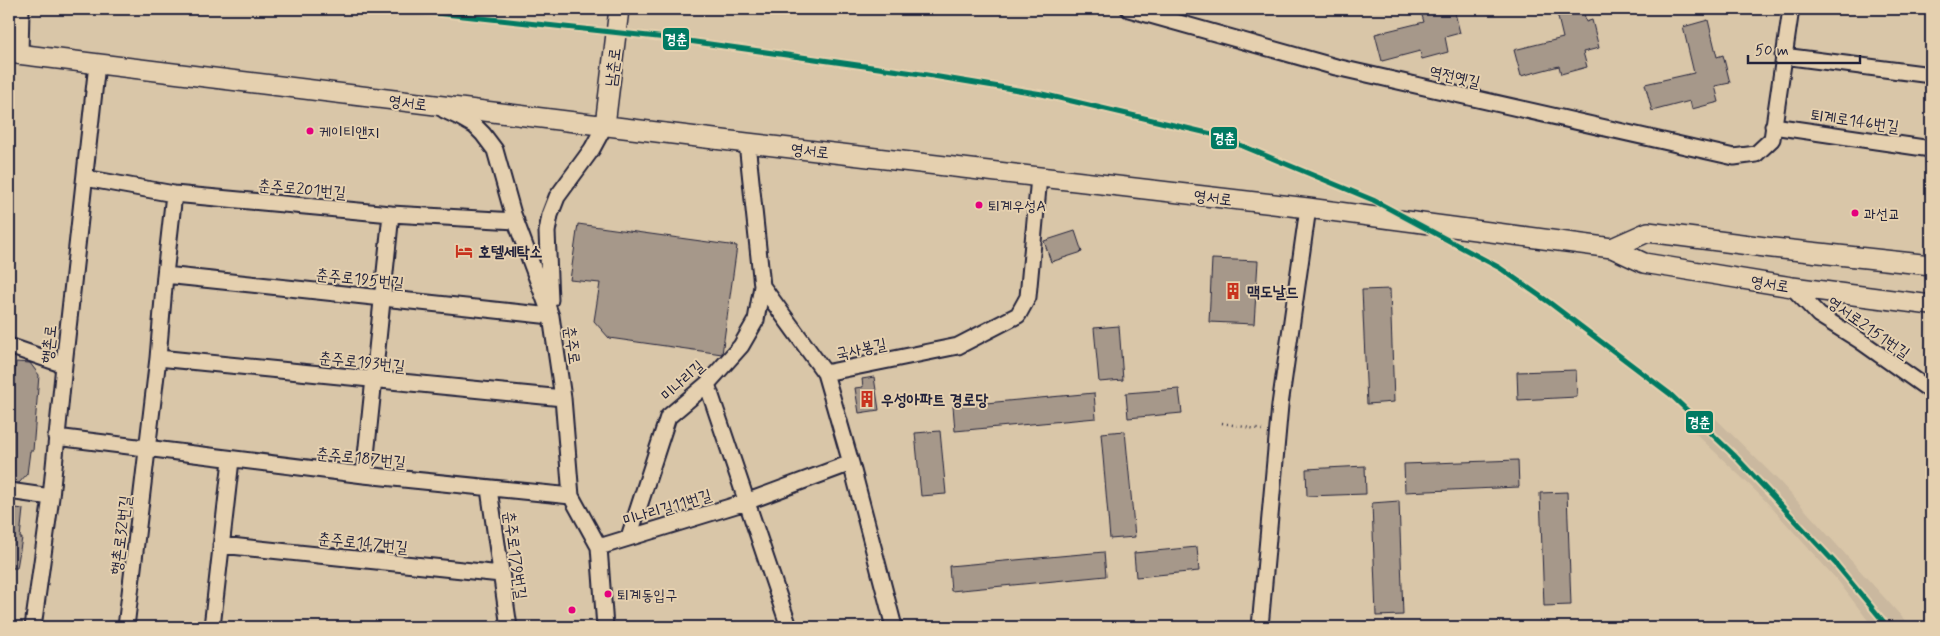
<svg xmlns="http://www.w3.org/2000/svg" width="1940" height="636" font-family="Mynerve,'Poor Story',sans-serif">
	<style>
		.built { fill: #cab89f }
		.building { fill: #a6988a; stroke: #22223b }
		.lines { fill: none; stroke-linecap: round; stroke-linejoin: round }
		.minor-casing { stroke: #22223b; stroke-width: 19 }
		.tertiary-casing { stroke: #22223b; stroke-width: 22 }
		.path { stroke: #22223b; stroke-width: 2.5; stroke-dasharray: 1 4; stroke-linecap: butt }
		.minor { stroke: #e5d0af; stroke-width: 15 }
		.tertiary { stroke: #e5d0af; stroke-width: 19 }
		.rail-1-casing { stroke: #e5d0af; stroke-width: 9 }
		.rail-1 { stroke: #007a62; stroke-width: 5 }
		.bus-dot { fill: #e5007d; stroke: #e5d0af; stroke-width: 2 }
		.labels { text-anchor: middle; stroke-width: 4; stroke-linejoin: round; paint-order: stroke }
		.bus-label { font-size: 15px; fill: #22223b; stroke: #e5d0af; text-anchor: start }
		.street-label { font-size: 16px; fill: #22223b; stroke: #e5d0af }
		.poi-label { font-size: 16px; font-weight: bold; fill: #22223b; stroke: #e5d0af; text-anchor: start }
		.line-badge { stroke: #e5d0af; stroke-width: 2 }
		.badge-label { font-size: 14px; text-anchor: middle; font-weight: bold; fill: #fff }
	</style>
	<rect width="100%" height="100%" fill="#d9c6a8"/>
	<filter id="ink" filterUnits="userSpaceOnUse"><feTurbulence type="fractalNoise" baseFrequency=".02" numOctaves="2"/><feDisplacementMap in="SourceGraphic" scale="10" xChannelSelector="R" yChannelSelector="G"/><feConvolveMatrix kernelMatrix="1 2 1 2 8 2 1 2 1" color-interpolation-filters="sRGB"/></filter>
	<g filter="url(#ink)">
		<path class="built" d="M1707,410L1780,482L1911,627H1873L1838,581L1762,497L1691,429Z"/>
		<path class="building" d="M1420,9H1454L1460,33L1445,37L1448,52L1422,59L1420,51L1382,61L1375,34L1424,22Z
			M1556,9H1583L1586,22L1592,20L1599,48L1583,52L1587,67L1561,74L1559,66L1521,76L1514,50L1563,38Z
			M1708,20L1717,57L1723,55L1730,83L1715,86L1719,102L1692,109L1690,101L1652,111L1645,84L1694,73L1683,27Z
			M578,224L737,246L722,354L609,338L594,321L600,283L570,280Z
			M1075,231L1082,252L1051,262L1044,241Z
			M1212,259L1258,261L1254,324L1209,322Z
			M1390,289L1394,402L1367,404L1362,290Z
			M1119,326L1123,380L1099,382L1094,328Z
			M16,362L30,363L39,375L33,451H30L27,474L19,483L9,482V399H12Z
			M1576,370L1577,397L1518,400L1517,372Z
			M874,377L879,410L859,413L855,388L863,387L862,379Z
			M1179,389L1182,413L1128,418L1126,393Z
			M1094,393L1096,418L955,431L953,406Z
			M940,431L946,494L921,496L915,433Z
			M1125,431L1135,537L1110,539L1101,433Z
			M1518,460L1519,487L1405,492L1404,464Z
			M1365,466L1366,494L1307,496L1306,469Z
			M1567,492L1571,605L1544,606L1540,493Z
			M1399,501L1403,615L1376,616L1372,503Z
			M9,507L23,509L20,538H22L17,568H9Z
			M1197,547L1199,571L1136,577L1134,553Z
			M1104,552L1106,576L951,591L949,566Z"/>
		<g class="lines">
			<g class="minor-casing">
				<path id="minor" d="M1129,9L1336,67L1734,157L1756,154L1772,139L1791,9
					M20,54L21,9
					M1783,56L1931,75
					M444,110L461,118L475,126L483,134L495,150L513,214L551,316L563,398L571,496L599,547L605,627
					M1773,126L1931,149
					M747,143L762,286L825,373L851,463L894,627
					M85,178L174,194L391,214L516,221
					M165,275L551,316
					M1792,287L1819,315L1859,340L1931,391
					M550,300L547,232L550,215L557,197L592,149L605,125
					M9,346L64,365
					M158,358L563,398
					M825,373L958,346L1018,315L1028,297L1039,177
					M707,384L789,627
					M56,437L364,475L571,496
					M364,475L391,214
					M489,489L509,627
					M9,491L51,497
					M629,537L668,417L707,384L741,346L756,320L762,286
					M221,545L501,574
					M599,547L746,502L851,463
					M33,627L51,497L64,365L97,64
					M126,627L158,358L165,275L174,194
					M212,627L231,460
					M1260,627L1280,405L1308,208"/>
			</g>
			<g class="tertiary-casing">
				<path id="tertiary" d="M9,53L747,143L1308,208L1612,248L1644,263L1792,287L1931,305
					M605,125L619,9
					M1612,248L1648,232L1773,248L1931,265"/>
			</g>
			<path class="path" d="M1222,423L1262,430"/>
			<use href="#minor" class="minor"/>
			<use href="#tertiary" class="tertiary"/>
			<g class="rail-1-casing">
				<path id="rail-1" d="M399,9L667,38L921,74L1042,94L1216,135L1373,200L1500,268L1550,303L1670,394L1734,455L1835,563L1888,627"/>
			</g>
			<use href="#rail-1" class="rail-1"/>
		</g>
	</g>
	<defs>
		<g id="hotel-bare" transform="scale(1.35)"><path d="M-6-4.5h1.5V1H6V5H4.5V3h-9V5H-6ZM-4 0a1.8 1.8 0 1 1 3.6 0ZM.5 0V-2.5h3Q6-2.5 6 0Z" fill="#c8321e" stroke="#e5d0af" stroke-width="2.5" paint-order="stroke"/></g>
		<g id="building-bare" transform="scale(1.35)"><path d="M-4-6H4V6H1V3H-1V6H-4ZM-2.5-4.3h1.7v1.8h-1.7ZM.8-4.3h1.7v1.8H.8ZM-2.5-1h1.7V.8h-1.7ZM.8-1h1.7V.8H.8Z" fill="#c8321e" stroke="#e5d0af" stroke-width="2.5" paint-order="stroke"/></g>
	</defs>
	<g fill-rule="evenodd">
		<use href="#hotel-bare" x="464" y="251"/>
		<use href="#building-bare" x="1233" y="291"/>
		<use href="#building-bare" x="867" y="399"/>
	</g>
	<g class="bus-dot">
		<circle cx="310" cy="131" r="4.5"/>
		<circle cx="979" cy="205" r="4.5"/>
		<circle cx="1855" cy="213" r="4.5"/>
		<circle cx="608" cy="594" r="4.5"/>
		<circle cx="572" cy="610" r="4.5"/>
	</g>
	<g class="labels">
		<g class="bus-label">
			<text x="319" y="137">케이티앤지</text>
			<text x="988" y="211">퇴계우성A</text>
			<text x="1864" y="219">과선교</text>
			<text x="617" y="600">퇴계동입구</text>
		</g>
		<g class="street-label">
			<text transform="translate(612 67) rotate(-83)" y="6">남춘로</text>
			<text transform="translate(1455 76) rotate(13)" y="6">역전옛길</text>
			<text transform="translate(408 102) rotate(7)" y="6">영서로</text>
			<text transform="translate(1855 120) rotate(8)" y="6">퇴계로146번길</text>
			<text transform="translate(810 150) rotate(6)" y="6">영서로</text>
			<text transform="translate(302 188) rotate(5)" y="6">춘주로201번길</text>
			<text transform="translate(1213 197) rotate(7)" y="6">영서로</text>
			<text transform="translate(360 278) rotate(6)" y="6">춘주로195번길</text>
			<text transform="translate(1770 283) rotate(9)" y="6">영서로</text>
			<text transform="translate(1869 327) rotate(35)" y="6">영서로2151번길</text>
			<text transform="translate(48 344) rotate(-84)" y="6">행촌로</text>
			<text transform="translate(573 345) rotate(82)" y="6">춘주로</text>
			<text transform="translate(861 348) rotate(-12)" y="6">국사봉길</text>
			<text transform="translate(362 361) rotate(6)" y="6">춘주로193번길</text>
			<text transform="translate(682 380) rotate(-42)" y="6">미나리길</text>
			<text transform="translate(361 457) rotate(6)" y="6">춘주로187번길</text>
			<text transform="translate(667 507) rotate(-17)" y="6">미나리길11번길</text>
			<text transform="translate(120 535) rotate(-83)" y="6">행촌로32번길</text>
			<text transform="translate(363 542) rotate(6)" y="6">춘주로147번길</text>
			<text transform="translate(516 555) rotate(82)" y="6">춘주로179번길</text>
		</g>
		<g class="poi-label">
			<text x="478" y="257">호텔세탁소</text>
			<text x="1247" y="297">맥도날드</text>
			<text x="881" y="405">우성아파트 경로당</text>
		</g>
	</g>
	<g class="line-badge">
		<rect x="662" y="27" width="28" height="24" rx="5" fill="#007a62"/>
		<rect x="1210" y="126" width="28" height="24" rx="5" fill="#007a62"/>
		<rect x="1685" y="410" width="29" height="24" rx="5" fill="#007a62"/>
	</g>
	<g class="badge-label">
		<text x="676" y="44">경춘</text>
		<text x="1224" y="143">경춘</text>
		<text x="1699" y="427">경춘</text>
	</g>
	<rect width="1940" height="636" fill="none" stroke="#e5d0af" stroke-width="30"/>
	<rect x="15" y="15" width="1910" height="606" fill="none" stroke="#22223b" stroke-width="2" filter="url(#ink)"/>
	<path d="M1748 55v8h112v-8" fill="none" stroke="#22223b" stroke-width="2.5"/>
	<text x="1755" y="55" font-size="15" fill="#22223b" stroke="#e5d0af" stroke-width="4" paint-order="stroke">50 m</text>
</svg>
